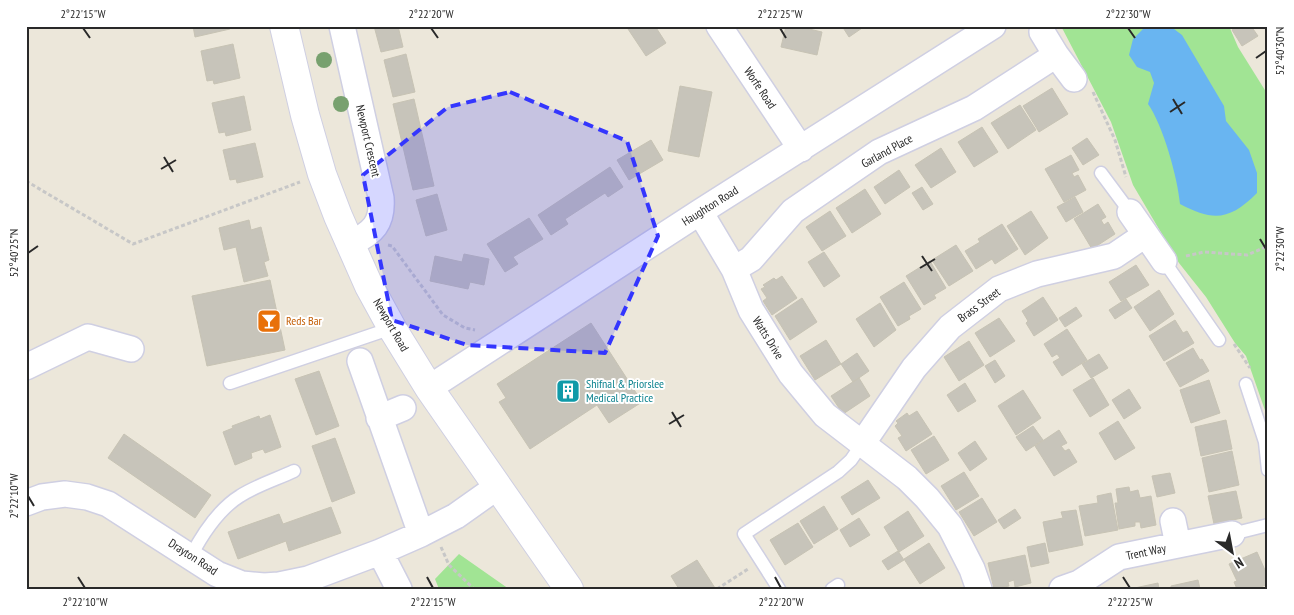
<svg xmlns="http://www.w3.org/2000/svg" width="1294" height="615" font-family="'PT Sans Narrow',sans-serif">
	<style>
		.green { fill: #a1e494 }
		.water { fill: #69b5f1 }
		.building { fill: #c7c4ba; stroke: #c7c3b4 }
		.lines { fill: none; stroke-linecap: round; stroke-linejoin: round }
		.lane-casing { stroke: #cfcfe2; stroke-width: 15 }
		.street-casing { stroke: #cfcfe2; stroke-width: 28 }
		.secondary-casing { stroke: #cfcfe2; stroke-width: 30 }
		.path { stroke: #c7c7c7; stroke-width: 3; stroke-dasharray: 4 2.5; stroke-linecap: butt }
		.lane { stroke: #fff; stroke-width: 12 }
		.street { stroke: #fff; stroke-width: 25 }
		.secondary { stroke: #fff; stroke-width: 28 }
		.tree { fill: #78a16f }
		.marked { fill: #3436fe; fill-opacity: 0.2; stroke: #3436fe; stroke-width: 4; stroke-dasharray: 10 6; stroke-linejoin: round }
		.ticks { fill: none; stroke: #292929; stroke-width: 2 }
		.labels { text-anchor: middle; stroke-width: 4; stroke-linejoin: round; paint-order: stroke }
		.street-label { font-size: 12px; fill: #292929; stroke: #fff }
		.food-label { font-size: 12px; fill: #c56008; stroke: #fff; text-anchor: start }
		.culture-label { font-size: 12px; fill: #0d838f; stroke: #fff; text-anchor: start }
		.neatline { fill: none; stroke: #292929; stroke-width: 2 }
		.ticks-label { font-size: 12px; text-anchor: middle; fill: #292929 }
	</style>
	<rect width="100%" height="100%" fill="#ece7da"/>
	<path class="green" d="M1061,26H1229L1238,47L1268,95V419L1246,356L1235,343L1206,297L1179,263L1133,185L1111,122Z
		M459,554L509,589H439L435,579Z"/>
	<path class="water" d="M1146,26H1170L1182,35L1224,106L1226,121L1249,150L1257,173V193C1230,220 1214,222 1180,204C1178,179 1163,125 1148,104L1154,83L1150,72L1137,67L1129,55L1133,39Z"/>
	<path class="building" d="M193,26H230V29L195,37Z
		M374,26H398L403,47L381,52Z
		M626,26H655L666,43L646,56Z
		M786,26H796L822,32L817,55L781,47Z
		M842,26H865L849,37Z
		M1238,26H1251L1258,36L1242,46L1232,30Z
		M233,44L240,78L214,84L213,80L207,81L201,51Z
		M406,54L415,92L393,97L384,60Z
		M680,86L712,92L699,157L668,151Z
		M1052,88L1068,114L1039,132L1023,106Z
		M244,96L251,130L226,136L225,132L219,133L212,103Z
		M414,99L434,186L413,190L393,104Z
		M1020,105L1036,130L1008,149L991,123Z
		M982,127L998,152L974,167L958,142Z
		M1087,138L1099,155L1083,165L1072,148Z
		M651,140L663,160L629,180L617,160Z
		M255,143L263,177L237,183L236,179L230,180L223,150Z
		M941,148L956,172L931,188L915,165Z
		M1071,155L1079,170L1072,173L1074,177L1078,175L1086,190L1064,202L1045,169Z
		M610,167L623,187L608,197L605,193L565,219L568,224L551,235L538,215Z
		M899,170L910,187L885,204L874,187Z
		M922,187L933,204L923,210L912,193Z
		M865,189L881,214L852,233L836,208Z
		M437,194L447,230L426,236L416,200Z
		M1075,197L1083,212L1066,222L1057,207Z
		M1098,204L1106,217L1101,220L1104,225L1108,222L1115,234L1092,249L1074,219Z
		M830,211L846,236L822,251L806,227Z
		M1031,211L1048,238L1025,255L1007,226Z
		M529,218L543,239L513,257L518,264L505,272L487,244Z
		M249,220L251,230L261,227L269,260L264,262L268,276L244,282L236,247L224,250L219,228Z
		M1002,224L1018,249L995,264L992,259L976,269L965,251L980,242L978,239Z
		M956,245L973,271L949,286L932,260Z
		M824,252L840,276L824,287L808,262Z
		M464,254L489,259L484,285L470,282L468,289L430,281L435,256L462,262Z
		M930,261L946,288L934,295L936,298L924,305L906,276Z
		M1136,265L1149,285L1121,301L1109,282Z
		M782,276L797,298L772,315L763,301L767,298L761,289L765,287L763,285L774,278L776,280Z
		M270,280L285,350L207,366L192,296Z
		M904,282L921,309L909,316L910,319L898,326L880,297Z
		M1159,290L1174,314L1150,331L1134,307Z
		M1043,297L1058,320L1034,336L1026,323L1028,321L1022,311Z
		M802,298L817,322L790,340L775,316Z
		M1126,299L1132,308L1115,319L1109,310Z
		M880,303L896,330L874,347L856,319Z
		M1076,307L1082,316L1065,327L1059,318Z
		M999,318L1015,341L990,357L975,333Z
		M1175,320L1183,333L1187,331L1194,343L1164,361L1149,336Z
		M591,323L642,402L609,423L597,405L530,449L499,402L506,398L497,384Z
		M1067,329L1087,360L1062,376L1053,362L1060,358L1057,354L1052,357L1044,344Z
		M826,340L841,364L815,380L800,356Z
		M969,341L984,365L959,381L944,357Z
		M1193,348L1200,360L1202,359L1209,371L1180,387L1166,363Z
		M857,353L869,371L853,382L841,364Z
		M1099,354L1108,368L1091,378L1082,364Z
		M995,360L1005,376L995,383L985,366Z
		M319,371L339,426L316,435L295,379Z
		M859,378L870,396L843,414L831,396Z
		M1093,378L1109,405L1090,417L1073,390Z
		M1209,380L1220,413L1191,423L1180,390Z
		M965,383L976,401L958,412L947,395Z
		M1129,389L1141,408L1124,419L1112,400Z
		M1023,390L1041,418L1016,435L998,406Z
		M917,411L932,434L906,451L898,438L902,436L895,426L898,423L896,421L907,413L909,416Z
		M270,415L281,447L265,453L263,449L251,453L252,458L235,465L223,432L233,428L232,426L259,416L260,419Z
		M1226,420L1232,449L1201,456L1195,427Z
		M1118,421L1135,448L1115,460L1099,433Z
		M1033,426L1043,440L1026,451L1016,437Z
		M1059,430L1067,443L1061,446L1065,451L1069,449L1077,462L1054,476L1035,446Z
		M124,434L211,495L195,518L108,458Z
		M934,436L949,460L926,474L911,450Z
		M335,438L355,493L332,502L312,446Z
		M975,441L987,459L970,471L958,453Z
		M1232,451L1239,485L1209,492L1202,458Z
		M964,472L979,496L956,510L941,486Z
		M1170,473L1175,493L1157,497L1152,476Z
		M868,480L880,498L852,515L841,497Z
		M1129,487L1130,492L1138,490L1140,498L1151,496L1156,525L1141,528L1140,522H1135V526L1119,529L1115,503H1118L1116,489Z
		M1236,491L1242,518L1214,524L1208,496Z
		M1111,493L1118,530L1085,536L1079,506L1098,503L1097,496Z
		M982,498L997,522L974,536L959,512Z
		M824,506L838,529L814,544L800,521Z
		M331,507L341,533L289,551L286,541L238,559L228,532L279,514L283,524Z
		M1015,509L1021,518L1004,529L998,520Z
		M1076,510L1083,545L1049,552L1043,522L1063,518L1061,512Z
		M908,511L924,536L899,552L884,527Z
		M859,518L870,535L850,547L840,530Z
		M798,523L813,547L785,565L770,540Z
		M929,543L945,568L920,584L904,559Z
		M1045,543L1049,563L1031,567L1027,547Z
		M898,551L904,560L888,570L882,561Z
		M1257,552L1268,577V584L1256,589H1237L1234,582L1237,581L1229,564Z
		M1025,555L1031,583L1015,587L1014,580L1008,582L1009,586L994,589L988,563Z
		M697,560L715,588L679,589L671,576Z
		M1198,580L1200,589H1171V586Z
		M1158,583L1159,589H1130Z"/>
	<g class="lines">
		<g class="lane-casing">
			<path id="lane" d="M1101,173L1130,212
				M1164,261L1219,340
				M230,383L392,328
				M1246,384L1265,442L1268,470
				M1232,534L1268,525
				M191,556C202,535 219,509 240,496C255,486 277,479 294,471
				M779,589L744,534L838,472L851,460L862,444
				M832,589L838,585"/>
		</g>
		<g class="street-casing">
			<path id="street" d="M342,26L381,198C383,223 373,233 351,243
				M719,26L801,149
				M1042,32L1056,55L1074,79
				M700,212L734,269L751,310L791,374L825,415L907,478L927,498L950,526L972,569L979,589
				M1130,212L1164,261
				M734,269L751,259L793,211L879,152L974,108L1056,55
				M360,361L421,534
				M26,367L88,337L131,349
				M429,388L700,212L993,26
				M379,418L403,408
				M862,444L914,368L950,327L999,289L1037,274L1114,256L1145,235
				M26,503L42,497L65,494L87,497L108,504L217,574L242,584L264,586L279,585L308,579L380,552L421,534L456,516L497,487
				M1173,521L1178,545
				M380,552L399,589
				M1062,589L1079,583L1119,557L1232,534"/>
		</g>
		<g class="secondary-casing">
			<path id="secondary" d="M284,26L305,115L322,174L338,216L369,286L392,328L429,388L569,589"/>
		</g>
		<path class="path" d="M1093,92L1115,140L1126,177
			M26,181L133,244L300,182
			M388,245L392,246L443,315L465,328L475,330
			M1186,256L1204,252L1247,255L1268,246
			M1234,344L1250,368
			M441,547L449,565L474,589
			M669,588V589
			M717,589L748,569"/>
		<use href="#lane" class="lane"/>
		<use href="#street" class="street"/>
		<use href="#secondary" class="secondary"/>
	</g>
	<g class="tree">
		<circle cx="324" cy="60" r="8"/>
		<circle cx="341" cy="104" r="8"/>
	</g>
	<path class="marked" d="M510,92L627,141L658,236L605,353L467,345L392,320L363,175L448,107Z"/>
	<path class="ticks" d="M83,28L90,38M431,28L438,38M780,28L786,38M1128,28L1135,38M1256,58L1266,51M1173,99L1182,114M1170,112L1185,102M164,157L173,172M161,169L176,160M1260,239L1266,249M28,253L38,246M922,256L932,271M920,268L935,259M672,412L681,427M669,424L684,415M28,496L34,506M78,577L85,588M427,577L433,588M775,577L781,588M1123,577L1130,588"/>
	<defs>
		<g id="bar-square" transform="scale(1.25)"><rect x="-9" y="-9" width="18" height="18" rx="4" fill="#e8710a" stroke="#fff"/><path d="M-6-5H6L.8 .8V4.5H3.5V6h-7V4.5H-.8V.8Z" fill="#fff"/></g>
		<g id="building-square" transform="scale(1.25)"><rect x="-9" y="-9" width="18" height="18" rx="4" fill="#0f9aa8" stroke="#fff"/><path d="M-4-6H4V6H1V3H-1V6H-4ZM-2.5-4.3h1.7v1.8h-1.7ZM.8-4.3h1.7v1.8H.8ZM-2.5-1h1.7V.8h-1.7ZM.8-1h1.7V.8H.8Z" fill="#fff"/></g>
	</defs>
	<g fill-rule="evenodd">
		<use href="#bar-square" x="269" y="321"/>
		<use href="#building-square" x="568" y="391"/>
	</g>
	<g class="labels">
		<g class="street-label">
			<text transform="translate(760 88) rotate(56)" y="4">Worfe Road</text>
			<text transform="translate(368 141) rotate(77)" y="4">Newport Crescent</text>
			<text transform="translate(887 151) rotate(-29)" y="4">Garland Place</text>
			<text transform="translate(710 206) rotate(-32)" y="4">Haughton Road</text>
			<text transform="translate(979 305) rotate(-36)" y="4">Brass Street</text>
			<text transform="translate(391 325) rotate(60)" y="4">Newport Road</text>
			<text transform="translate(768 338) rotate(58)" y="4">Watts Drive</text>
			<text transform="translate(1146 552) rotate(-12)" y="4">Trent Way</text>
			<text transform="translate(193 557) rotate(33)" y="4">Drayton Road</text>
		</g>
		<g class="food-label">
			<text x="286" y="325">Reds Bar</text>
		</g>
		<g class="culture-label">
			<text x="586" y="388">Shifnal &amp; Priorslee<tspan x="586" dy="14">Medical Practice</tspan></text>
		</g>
	</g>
	<rect width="1294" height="615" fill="none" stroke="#ffffff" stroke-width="55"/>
	<g transform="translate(1232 552) rotate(148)" stroke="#ffffff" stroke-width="4" paint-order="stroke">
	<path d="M0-4L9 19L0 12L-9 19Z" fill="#292929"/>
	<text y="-8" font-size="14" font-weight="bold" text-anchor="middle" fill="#292929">N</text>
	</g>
	<rect x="28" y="28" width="1238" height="560" class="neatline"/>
	<g class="ticks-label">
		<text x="83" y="18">2°22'15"W</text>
		<text x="431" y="18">2°22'20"W</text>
		<text x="780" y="18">2°22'25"W</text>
		<text x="1128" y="18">2°22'30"W</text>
		<text transform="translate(1280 51) rotate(-90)" y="4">52°40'30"N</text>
		<text transform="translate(1280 249) rotate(-90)" y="4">2°22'30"W</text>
		<text transform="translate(14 253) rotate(-90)" y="4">52°40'25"N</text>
		<text transform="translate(14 496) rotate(-90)" y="4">2°22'10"W</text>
		<text x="85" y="606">2°22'10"W</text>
		<text x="433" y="606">2°22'15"W</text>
		<text x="781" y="606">2°22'20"W</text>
		<text x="1130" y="606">2°22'25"W</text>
	</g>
</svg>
